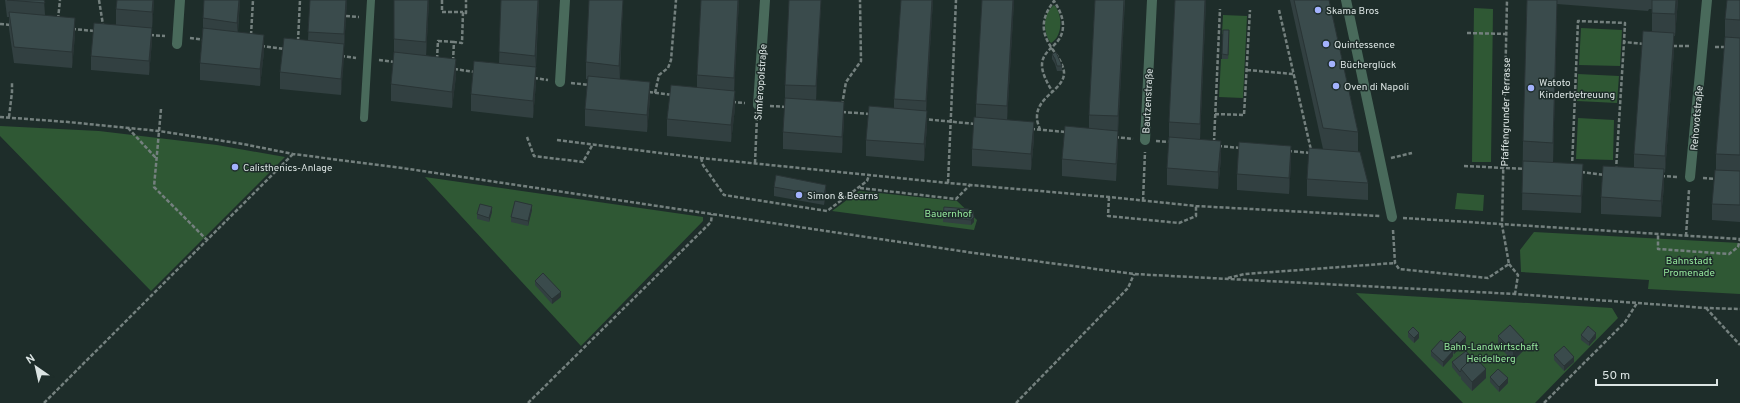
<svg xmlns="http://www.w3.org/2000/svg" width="1740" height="403" font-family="Overpass,sans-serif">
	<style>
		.green { fill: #2f5834 }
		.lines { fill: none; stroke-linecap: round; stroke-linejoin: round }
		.path { stroke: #74807e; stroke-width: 2.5; stroke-dasharray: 4 2; stroke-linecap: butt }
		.service { stroke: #496a5b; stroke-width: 8 }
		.minor { stroke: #496a5b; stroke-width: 10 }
		.wall { fill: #324041 }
		.shaded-wall { fill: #293435 }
		.building { fill: #3a4b4c; stroke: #293435 }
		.poi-dot { fill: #a3b2fd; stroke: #1e2d2a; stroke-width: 1.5 }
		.labels { text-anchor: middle; stroke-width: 3; stroke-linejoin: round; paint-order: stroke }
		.poi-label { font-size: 10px; fill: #dbe4e3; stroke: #1e2d2a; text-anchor: start }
		.street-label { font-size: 10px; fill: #dbe4e3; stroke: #1e2d2a }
		.park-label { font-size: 10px; fill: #96e99d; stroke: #1e2d2a }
	</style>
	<rect width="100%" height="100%" fill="#1e2d2a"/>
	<path class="green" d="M1054,5C1063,13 1063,37 1051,43C1043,33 1042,14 1054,5Z
		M1474,8L1493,9L1491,162H1472Z
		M1223,15L1247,16L1243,98L1219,97L1221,59H1228L1229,35L1222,34Z
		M1581,28L1622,30L1620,66L1579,65Z
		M1578,74L1619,76L1617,103L1577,101Z
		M1578,118L1614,120L1613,160L1576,159Z
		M0,126L99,131L217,145L285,157L151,291L0,136Z
		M425,177L703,217V221L581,346Z
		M859,191L957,201L977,220L974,230L832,211Z
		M1457,193L1484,195L1483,211L1455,209Z
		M1534,232L1740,243V294L1648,289L1649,280L1521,272L1520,250Z
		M1356,293L1612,308L1618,318L1535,403H1463Z"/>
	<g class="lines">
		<path class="path" d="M99,0L103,25
			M442,0V12H463
			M1279,10L1311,150
			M346,16L359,17
			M58,19L60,0
			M0,24L11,25
			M72,29L95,31
			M1467,33L1506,34
			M150,35L165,36
			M251,35L253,0
			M190,38L205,40
			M298,41L300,0
			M261,46L284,49
			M1673,46H1690
			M1715,47H1728
			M341,56L356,58
			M437,59L438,41L454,42
			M379,60L395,62
			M453,61L454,42L462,43L463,12L466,13V0
			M454,69L475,72
			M1247,70L1293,74
			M534,78L548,80
			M571,83L590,85
			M649,92L672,95
			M655,93L659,75L668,68L671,60L676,0
			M732,102L745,103
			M842,105L846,82L861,61L860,0
			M770,106L787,107
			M161,109L154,187L207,240
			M842,112L871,114
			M1215,114L1244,115L1250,10
			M0,117L68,122L159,131L243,144L293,154L402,168L974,253L1134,274L1515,294L1706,308L1740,309
			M9,117L12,92V82
			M923,119L976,124
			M128,128L156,158
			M1031,129L1066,132
			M1040,130C1039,126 1037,122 1037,118C1036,96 1065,90 1064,72C1063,64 1058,57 1053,50C1040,32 1041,18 1054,1C1062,13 1068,29 1057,42C1051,49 1042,54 1042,65C1042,74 1048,84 1052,91
			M527,137L534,156L583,162L593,144
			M1115,137L1133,139
			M557,140L701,158L948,183L1109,197L1196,206L1380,216
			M1156,141L1171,142
			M1214,142L1220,9
			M1218,146L1241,148
			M1288,151L1311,153
			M701,158L703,165L724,195L827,211L867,181L869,175
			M1391,158L1412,153
			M755,163L757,117
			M1464,166L1526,169
			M1572,167L1578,21L1625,23L1624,42
			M1616,170L1624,42L1644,44
			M1581,172L1604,175
			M1661,176L1678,177
			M1703,178L1718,179
			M948,183L956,0
			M860,188L956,199L970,185
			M1109,197L1108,216L1179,223L1196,216V206
			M1143,201L1145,152
			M1403,218L1740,239L1738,247L1729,254L1658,249V235
			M1393,230L1395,263L1399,269L1488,278L1509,264L1502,225L1507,0
			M1686,236L1689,190
			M1509,264L1518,275L1515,294
			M1228,278L1245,274L1395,263
			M1706,308L1740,345
			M44,403L293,154
			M528,403L711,222L712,214
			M1016,403L1128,288L1134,274
			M1544,403L1625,322L1637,303"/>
		<path class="service" d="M364,118L371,0"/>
		<path class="minor" d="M1346,0L1392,217
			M177,44L180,0
			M560,82L565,0
			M758,105L765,0
			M1145,140L1152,0
			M1690,177L1707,0"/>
	</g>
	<path class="wall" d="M5,0H44L45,15L75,35L72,68L14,63L9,29V17H7Z
		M154,0L152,29V41L149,75L91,70V56L116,25V9Z
		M240,0L238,32L264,52L260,86L200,80V63L203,28V18Z
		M310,0H347L341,95L280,89V72L308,40Z
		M429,0L426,56L456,76L452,108L391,101V84L394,56V39Z
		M501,0H539L536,67V83L533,118L471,111V94L499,63Z
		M623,0L620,79L650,99L647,132L585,126V109L588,79H586V62Z
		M739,0L734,91L735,108L731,142L667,136V119L697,88V75Z
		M821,0L816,100L844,119L842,153L783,149V132L785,101V85Z
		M933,0L926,110L927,127L924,161L866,156V140L894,108V99Z
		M1014,0L1007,120L1034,139L1031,170L972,166V149L976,118V104Z
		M1095,0H1125L1118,132V148L1116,181L1062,176V159L1089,128V115Z
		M1175,0H1206L1200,139L1221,158L1218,189L1167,185V168L1169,137V122Z
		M1290,0H1329L1358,132V151L1368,183V200L1307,196V179L1323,149Z
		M1527,0H1678L1675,36H1674V50L1665,173L1664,172V186L1661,217L1601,214V197L1634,167V154L1652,31V9H1649L1648,11L1557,4L1553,163L1583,181L1581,213L1522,210L1523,141Z
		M1740,0V222L1712,220V204L1716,170V154L1725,37V19Z
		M1229,30L1228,59H1222V54Z
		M1052,54L1062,66V71H1057L1055,64L1052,59Z
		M1291,163L1289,194L1237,190V174Z
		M774,187L826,194L824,205L774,196Z
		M532,210L528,226L511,222V217Z
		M973,211L974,222L971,225L943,222V217Z
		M492,212L489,222L477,219V214Z
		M535,281L561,297L552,304L535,285Z
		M1408,332L1419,338L1414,343L1408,337Z
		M1581,335L1596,338L1589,346L1581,340Z
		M1498,336L1524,350L1513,361L1498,346Z
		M1466,342L1454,354L1453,353V356L1443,367L1431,356V351L1448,347V343Z
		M1554,355L1574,362L1564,371L1554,360Z
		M1452,362L1486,378L1472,391L1461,379V376L1460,377L1452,367Z
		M1490,377L1508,383L1499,392L1490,382Z"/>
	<path class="shaded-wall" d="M153,0H154L152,29V12Z
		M239,0H240L237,39V23Z
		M346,0H347L344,51V34Z
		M428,0H429L426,59V42Z
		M538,0H539L535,73V56Z
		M623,0L619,83V66Z
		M738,0H739L734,95V78Z
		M821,0L816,103V86Z
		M932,0H933L926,115V101Z
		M1013,0H1014V4L1007,122V106Z
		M1124,0V11L1118,132V148L1116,181L1118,116Z
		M1205,0H1206L1200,141V124Z
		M1557,0V20L1553,164V143Z
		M1676,0H1678L1675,36V14Z
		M75,18V35L72,68V52Z
		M152,28V41L149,75V61Z
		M1674,33V50L1665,173V156Z
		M264,35V52L260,86V69Z
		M344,44V60L341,95V79Z
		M456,59V76L452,108V92Z
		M536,67V83L533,118V101Z
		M650,82V99L647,132V115Z
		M735,91V108L731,142V125Z
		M844,102V119L842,153V137Z
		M927,111V127L924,161V144Z
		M1034,122V139L1031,170V154Z
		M1221,141V158L1218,189V172Z
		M1291,146V163L1289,194V178Z
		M1583,164V181L1581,213V196Z
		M1664,169V186L1661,217V201Z
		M826,185V194L824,205V196Z
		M532,205V210L528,226V221Z
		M492,207V212L489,222V218Z
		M974,217V222L971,225V220Z
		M561,292V297L552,304V299Z
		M1419,333V338L1414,343V338Z
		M1596,333V338L1589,346V342Z
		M1466,337V342L1454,354V349Z
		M1524,340V350L1513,361V351Z
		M1453,351V356L1443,367V362Z
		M1574,357V362L1564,371V366Z
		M1486,369V378L1472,391V382Z
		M1508,378V383L1499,392V387Z"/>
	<path class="building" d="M7,0H44L45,3Z
		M117,0H153L152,12L116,9Z
		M204,0H239L237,23L203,18Z
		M310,0H346L344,34L308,32Z
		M394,0H428L426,42L394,39Z
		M501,0H538L535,56L499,52Z
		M589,0H623L619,66L586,62Z
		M701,0H738L734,78L697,75Z
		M789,0H821L816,86L785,85Z
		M901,0H932L926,101L894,99Z
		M982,0H1013L1007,106L976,104Z
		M1095,0H1124L1118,116L1089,115Z
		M1175,0H1205L1200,124L1169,122Z
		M1294,0H1329L1358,132L1323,128Z
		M1527,0H1557L1553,143L1523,141Z
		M1652,0H1676L1675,14L1652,13Z
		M1727,0H1740V20L1725,19Z
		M9,12L75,18L72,52L14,47Z
		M94,23L152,28L149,61L91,56Z
		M203,28L264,35L260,69L200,63Z
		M1223,30H1229L1228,55L1222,54Z
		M1643,31L1674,33L1665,156L1634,154Z
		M1725,37L1740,38V155L1716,154Z
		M284,38L344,44L341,79L280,72Z
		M394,52L456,59L452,92L391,84Z
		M1056,52L1062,66H1057L1055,59L1052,54Z
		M474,61L536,67L533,101L471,94Z
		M588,76L650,82L647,115L585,109Z
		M671,85L735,91L731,125L667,119Z
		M785,98L844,102L842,137L783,132Z
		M869,106L927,111L924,144L866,140Z
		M974,117L1034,122L1031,154L972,149Z
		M1065,126L1118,131L1116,164L1062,159Z
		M1169,137L1221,141L1218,172L1167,168Z
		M1239,142L1291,146L1289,178L1237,174Z
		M1309,148L1360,152L1368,183L1307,179Z
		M1523,161L1583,164L1581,196L1522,193Z
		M1603,166L1664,169L1661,201L1601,197Z
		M1715,170L1740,171V205L1712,204Z
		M776,175L826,185L824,196L774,187Z
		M515,201L532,205L528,221L511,217Z
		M480,204L492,207L489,218L477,214Z
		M944,207L969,209L973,211L974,217L971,220L943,217Z
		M543,273L561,292L552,299L535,281Z
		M1510,325L1524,340L1513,351L1498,336Z
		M1588,326L1596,333L1589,342L1581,335Z
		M1413,327L1419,333L1414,338L1408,332Z
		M1460,331L1466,337L1454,349L1448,343Z
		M1441,340L1453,351L1443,362L1431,351Z
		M1564,346L1574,357L1564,366L1554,355Z
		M1466,351L1472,358L1461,369V371L1460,372L1452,362Z
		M1474,356L1486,369L1472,382L1461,369Z
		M1498,369L1508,378L1499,387L1490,377Z"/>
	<g class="poi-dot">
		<circle cx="1318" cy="10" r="4"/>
		<circle cx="1326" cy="44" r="4"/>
		<circle cx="1332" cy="64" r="4"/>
		<circle cx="1336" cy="86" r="4"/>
		<circle cx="1531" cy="88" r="4"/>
		<circle cx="235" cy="167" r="4"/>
		<circle cx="799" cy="195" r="4"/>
	</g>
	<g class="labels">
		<g class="poi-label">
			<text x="1326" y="14">Skama Bros</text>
			<text x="1334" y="48">Quintessence</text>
			<text x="1340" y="68">Bücherglück</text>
			<text x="1539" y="86">Watoto<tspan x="1539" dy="12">Kinderbetreuung</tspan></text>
			<text x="1344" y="90">Oven di Napoli</text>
			<text x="243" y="171">Calisthenics-Anlage</text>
			<text x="807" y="199">Simon &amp; Bearns</text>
		</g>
		<g class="street-label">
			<text transform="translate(760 82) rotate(-86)" y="4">Simferopolstraße</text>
			<text transform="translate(1147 101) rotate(-87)" y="4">Bautzenstraße</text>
			<text transform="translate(1505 112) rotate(-89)" y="4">Pfaffengrunder Terrasse</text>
			<text transform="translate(1696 118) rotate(-85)" y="4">Rehovotstraße</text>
		</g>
		<g class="park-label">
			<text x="948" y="217">Bauernhof</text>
			<text x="1689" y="264">Bahnstadt<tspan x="1689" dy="12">Promenade</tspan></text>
			<text x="1491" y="350">Bahn-Landwirtschaft<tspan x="1491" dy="12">Heidelberg</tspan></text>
		</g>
	</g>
	<g transform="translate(36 367) rotate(326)" stroke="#1e2d2a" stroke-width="3" paint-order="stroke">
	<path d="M0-3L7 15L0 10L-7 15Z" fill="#dbe4e3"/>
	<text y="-6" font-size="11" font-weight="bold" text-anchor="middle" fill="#dbe4e3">N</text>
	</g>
	<path d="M1596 379v6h121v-6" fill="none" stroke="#dbe4e3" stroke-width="2"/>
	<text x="1602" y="379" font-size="12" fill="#dbe4e3" stroke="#1e2d2a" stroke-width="3" paint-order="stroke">50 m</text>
</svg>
